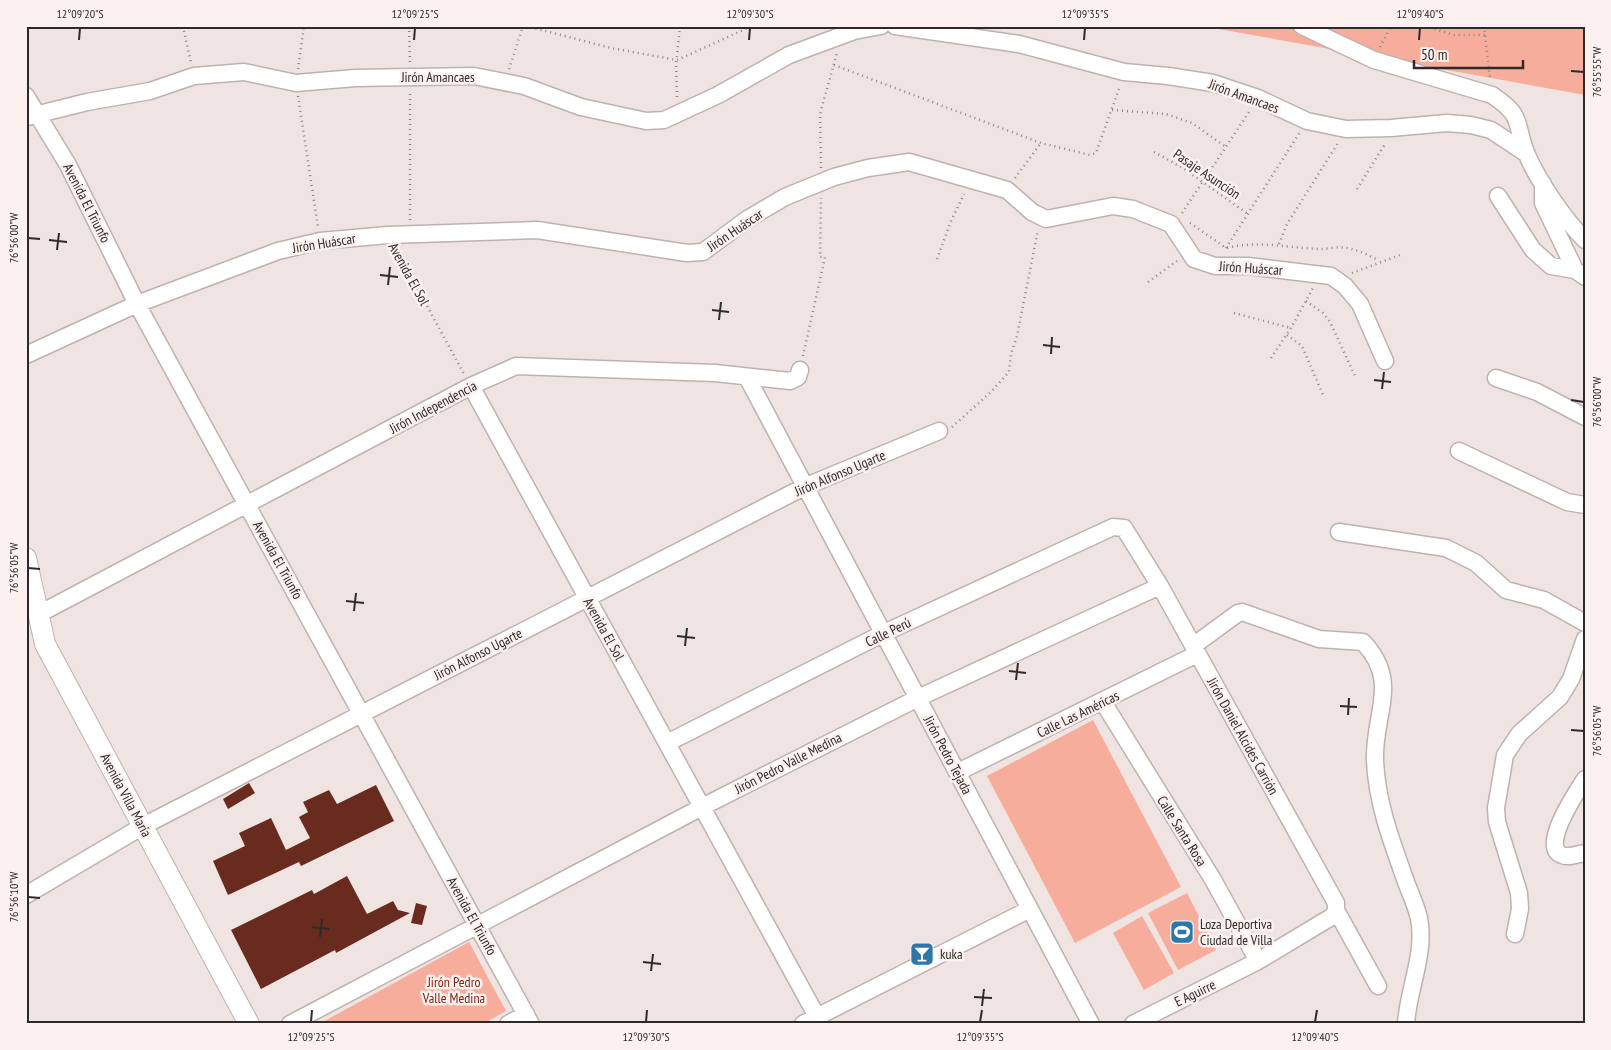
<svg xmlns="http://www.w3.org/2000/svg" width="1611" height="1050" font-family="'PT Sans Narrow',sans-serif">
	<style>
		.green { fill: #f7ad9c }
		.building { fill: #682b1e }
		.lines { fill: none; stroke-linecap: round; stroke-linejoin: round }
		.minor-casing { stroke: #bdb2af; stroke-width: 19 }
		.major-casing { stroke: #bdb2af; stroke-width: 22 }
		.path { stroke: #8c8583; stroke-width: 2.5; stroke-dasharray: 1 4; stroke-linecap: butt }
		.minor { stroke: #fff; stroke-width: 16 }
		.major { stroke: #fff; stroke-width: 20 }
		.ticks { fill: none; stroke: #2e2a29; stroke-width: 2 }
		.labels { text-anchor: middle; stroke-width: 5; stroke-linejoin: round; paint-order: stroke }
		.street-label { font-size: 14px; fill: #2e2a29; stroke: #fcf1ee }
		.poi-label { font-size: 14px; fill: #2e2a29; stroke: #fcf1ee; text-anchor: start }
		.park-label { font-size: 14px; fill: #7b2716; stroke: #fcf1ee }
		.neatline { fill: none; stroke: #2e2a29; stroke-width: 2 }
		.ticks-label { font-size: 12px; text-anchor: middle; fill: #2e2a29 }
	</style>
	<rect width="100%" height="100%" fill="#efe4e1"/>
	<path class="green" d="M1202,26H1585V95Z
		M1093,720L1181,887L1075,943L987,776Z
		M1187,893L1216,950L1178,970L1148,913Z
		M1142,916L1174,973L1144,990L1113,933Z
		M469,942L506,1011L483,1024H319Z"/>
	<path class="building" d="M249,783L255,793L228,809L223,799Z
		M376,785L394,821L301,866L299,862L228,895L213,861L245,846L239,833L271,818L286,850L310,838L299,817L308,812L303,802L329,790L337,804Z
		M347,876L367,914L393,901L398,910L410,913L336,953L335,950L261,989L231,930L312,890L314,894Z
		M416,903L427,906L422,925L411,923Z"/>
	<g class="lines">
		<g class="minor-casing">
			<path id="minor" d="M895,26L1019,44L1124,72L1168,76L1213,83L1258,98L1307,121L1346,129L1391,128L1447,123L1471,125L1491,130L1527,154
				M1302,26L1374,60L1492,95C1525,117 1514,123 1527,155C1539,182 1564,219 1585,240
				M26,96L68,165L137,304L531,1024
				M27,117L87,102L150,91L194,76L244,72L296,83L355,78L474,76L524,86L581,107L646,121L664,120L718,95L789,55L854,31L881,26
				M1543,184V203L1575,270L1585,277
				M1498,196L1533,250L1551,266L1575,270
				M26,355L137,304L278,251L320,241L388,235L537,230L687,253L703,252L746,220L785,197L834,177L868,168L909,162L1007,190L1032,212L1046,219L1113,206L1133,209L1171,224L1194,259L1215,266H1248L1331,276L1345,286L1360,304L1385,361
				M747,377L1091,1024
				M1496,378L1537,392L1585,417
				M471,386L821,1024
				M1459,451L1567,502L1585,505
				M1339,532L1446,548L1476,563L1506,590L1544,600L1585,623
				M37,615L471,386L516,366L715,373L790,381L798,377L800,370
				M1193,646L1238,613L1242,612L1319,639L1363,642C1401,682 1373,714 1375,761C1377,803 1391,840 1405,879C1409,891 1416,905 1419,918C1426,954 1408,989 1406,1024
				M1103,702L1212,878L1258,961
				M667,743L884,633L1113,527L1124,528L1160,586L1336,903V910L1333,916L1258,961L1133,1024
				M958,772L1197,654
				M1585,779C1578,790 1539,847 1562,855C1568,858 1578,854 1585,853
				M26,895L143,826L804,487L939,431
				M1336,910L1378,986
				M1515,934L1520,909L1519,893L1497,822L1496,808L1505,755L1519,734L1560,697L1571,679L1585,639
				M290,1024L702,807L918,698L1160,586
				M508,1024L526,1014
				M803,1024L1030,909"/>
		</g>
		<g class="major-casing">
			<path id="major" d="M26,558L45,644L249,1024"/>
		</g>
		<path class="path" d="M183,26L191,63
			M409,26L410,62
			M526,26L611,48L677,60L752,26
			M1425,26L1454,35H1486
			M1484,26L1490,78
			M1380,47L1391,26
			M834,65L1041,143L1090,155L1096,153L1120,86
			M298,69L304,26
			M509,69L523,26
			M298,96L318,227
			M677,97L676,65L680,26
			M1112,110L1166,114L1192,123L1226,147
			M1154,152L1183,168L1248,214
			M821,168L820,114L837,53
			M1015,178L1041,143
			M1357,189L1385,144
			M1182,213L1249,112
			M410,220V90
			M1190,223L1226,248C1258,240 1288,248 1320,249C1328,249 1338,246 1347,248C1358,250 1369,255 1379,261
			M1279,244L1287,224L1338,143
			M1226,248L1300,132
			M396,249L464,374
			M937,259L951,221L964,194
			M1352,273L1400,255
			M1148,282L1177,261
			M1306,301L1323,313L1330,322L1355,376
			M1234,313L1291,328
			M1287,335L1302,346L1323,395
			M803,356L825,257H820L821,198
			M1271,358L1291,328L1313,288
			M952,427L991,392L1009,372L1011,354L1017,336L1038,230"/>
		<use href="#minor" class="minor"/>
		<use href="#major" class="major"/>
	</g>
	<path class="ticks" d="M79,40L80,28M414,40L415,28M749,40L750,28M1084,40L1085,28M1419,40L1420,28M1571,71L1584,72M28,238L40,239M49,240L67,242M57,250L59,233M380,275L398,277M388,285L390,267M712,310L729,312M719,320L721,302M1043,345L1060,347M1051,354L1052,337M1374,380L1391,382M1382,389L1384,372M1571,400L1584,402M28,568L40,569M346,601L364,603M354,611L356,593M677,636L695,638M685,646L687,628M1009,671L1026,673M1016,680L1018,663M1340,706L1357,707M1348,715L1349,698M1571,730L1584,731M28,897L40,898M312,927L329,929M320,937L322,919M643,962L661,964M651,971L653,954M974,997L992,998M982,1006L984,989M311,1022L312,1010M646,1022L647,1010M980,1022L982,1010M1315,1022L1317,1010"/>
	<defs>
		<g id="stadium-square" transform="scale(1.25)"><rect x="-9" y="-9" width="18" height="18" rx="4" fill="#2d77ab" stroke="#fcf1ee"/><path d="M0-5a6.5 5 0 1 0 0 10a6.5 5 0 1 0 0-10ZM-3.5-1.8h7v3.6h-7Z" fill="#fff"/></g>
		<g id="bar-square" transform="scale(1.25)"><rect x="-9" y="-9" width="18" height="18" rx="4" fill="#2d77ab" stroke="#fcf1ee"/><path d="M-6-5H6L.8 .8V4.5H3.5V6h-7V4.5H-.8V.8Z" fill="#fff"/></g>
	</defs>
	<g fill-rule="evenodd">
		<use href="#stadium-square" x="1182" y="932"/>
		<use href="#bar-square" x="922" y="954"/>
	</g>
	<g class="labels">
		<g class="street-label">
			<text x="438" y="82">Jirón Amancaes</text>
			<text transform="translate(1244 96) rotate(20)" y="5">Jirón Amancaes</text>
			<text transform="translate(1207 174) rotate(34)" y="5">Pasaje Asunción</text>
			<text transform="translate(87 203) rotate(63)" y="5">Avenida El Triunfo</text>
			<text transform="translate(735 230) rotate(-34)" y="5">Jirón Huáscar</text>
			<text transform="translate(324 243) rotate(-9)" y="5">Jirón Huáscar</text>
			<text transform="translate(1251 268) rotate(4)" y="5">Jirón Huáscar</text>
			<text transform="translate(409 274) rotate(61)" y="5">Avenida El Sol</text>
			<text transform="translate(433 407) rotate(-28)" y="5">Jirón Independencia</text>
			<text transform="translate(840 473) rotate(-23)" y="5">Jirón Alfonso Ugarte</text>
			<text transform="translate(278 560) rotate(61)" y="5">Avenida El Triunfo</text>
			<text transform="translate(604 629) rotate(61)" y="5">Avenida El Sol</text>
			<text transform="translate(888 632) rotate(-26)" y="5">Calle Perú</text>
			<text transform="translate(478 654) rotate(-27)" y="5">Jirón Alfonso Ugarte</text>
			<text transform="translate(1078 714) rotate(-26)" y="5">Calle Las Américas</text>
			<text transform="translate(1243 736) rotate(61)" y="5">Jirón Daniel Alcides Carrión</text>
			<text transform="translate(948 755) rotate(62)" y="5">Jirón Pedro Tejada</text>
			<text transform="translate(788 763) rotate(-27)" y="5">Jirón Pedro Valle Medina</text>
			<text transform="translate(126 795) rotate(62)" y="5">Avenida Villa María</text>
			<text transform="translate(1182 831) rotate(58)" y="5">Calle Santa Rosa</text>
			<text transform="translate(472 916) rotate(61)" y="5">Avenida El Triunfo</text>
			<text transform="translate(1195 993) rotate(-26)" y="5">E Aguirre</text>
		</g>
		<g class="poi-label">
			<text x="1200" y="929">Loza Deportiva<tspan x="1200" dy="16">Ciudad de Villa</tspan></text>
			<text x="940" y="959">kuka</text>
		</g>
		<g class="park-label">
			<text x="454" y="987">Jirón Pedro<tspan x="454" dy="16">Valle Medina</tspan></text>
		</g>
	</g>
	<rect width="1611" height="1050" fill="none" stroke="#fcf1ee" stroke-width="55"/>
	<path d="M1414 60v8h109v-8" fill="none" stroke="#2e2a29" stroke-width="2.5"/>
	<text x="1421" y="60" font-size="15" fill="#2e2a29" stroke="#fcf1ee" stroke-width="4" paint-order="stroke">50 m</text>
	<rect x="28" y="28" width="1556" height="994" class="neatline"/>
	<g class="ticks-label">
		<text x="80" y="18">12°09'20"S</text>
		<text x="415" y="18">12°09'25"S</text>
		<text x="750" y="18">12°09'30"S</text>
		<text x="1085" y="18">12°09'35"S</text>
		<text x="1420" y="18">12°09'40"S</text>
		<text transform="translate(1597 72) rotate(-90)" y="4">76°55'55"W</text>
		<text transform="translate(14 238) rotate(-90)" y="4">76°56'00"W</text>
		<text transform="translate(1597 402) rotate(-90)" y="4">76°56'00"W</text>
		<text transform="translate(14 568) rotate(-90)" y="4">76°56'05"W</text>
		<text transform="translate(1597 731) rotate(-90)" y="4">76°56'05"W</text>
		<text transform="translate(14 897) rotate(-90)" y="4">76°56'10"W</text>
		<text x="311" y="1041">12°09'25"S</text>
		<text x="646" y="1041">12°09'30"S</text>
		<text x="980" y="1041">12°09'35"S</text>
		<text x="1315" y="1041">12°09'40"S</text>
	</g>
</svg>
